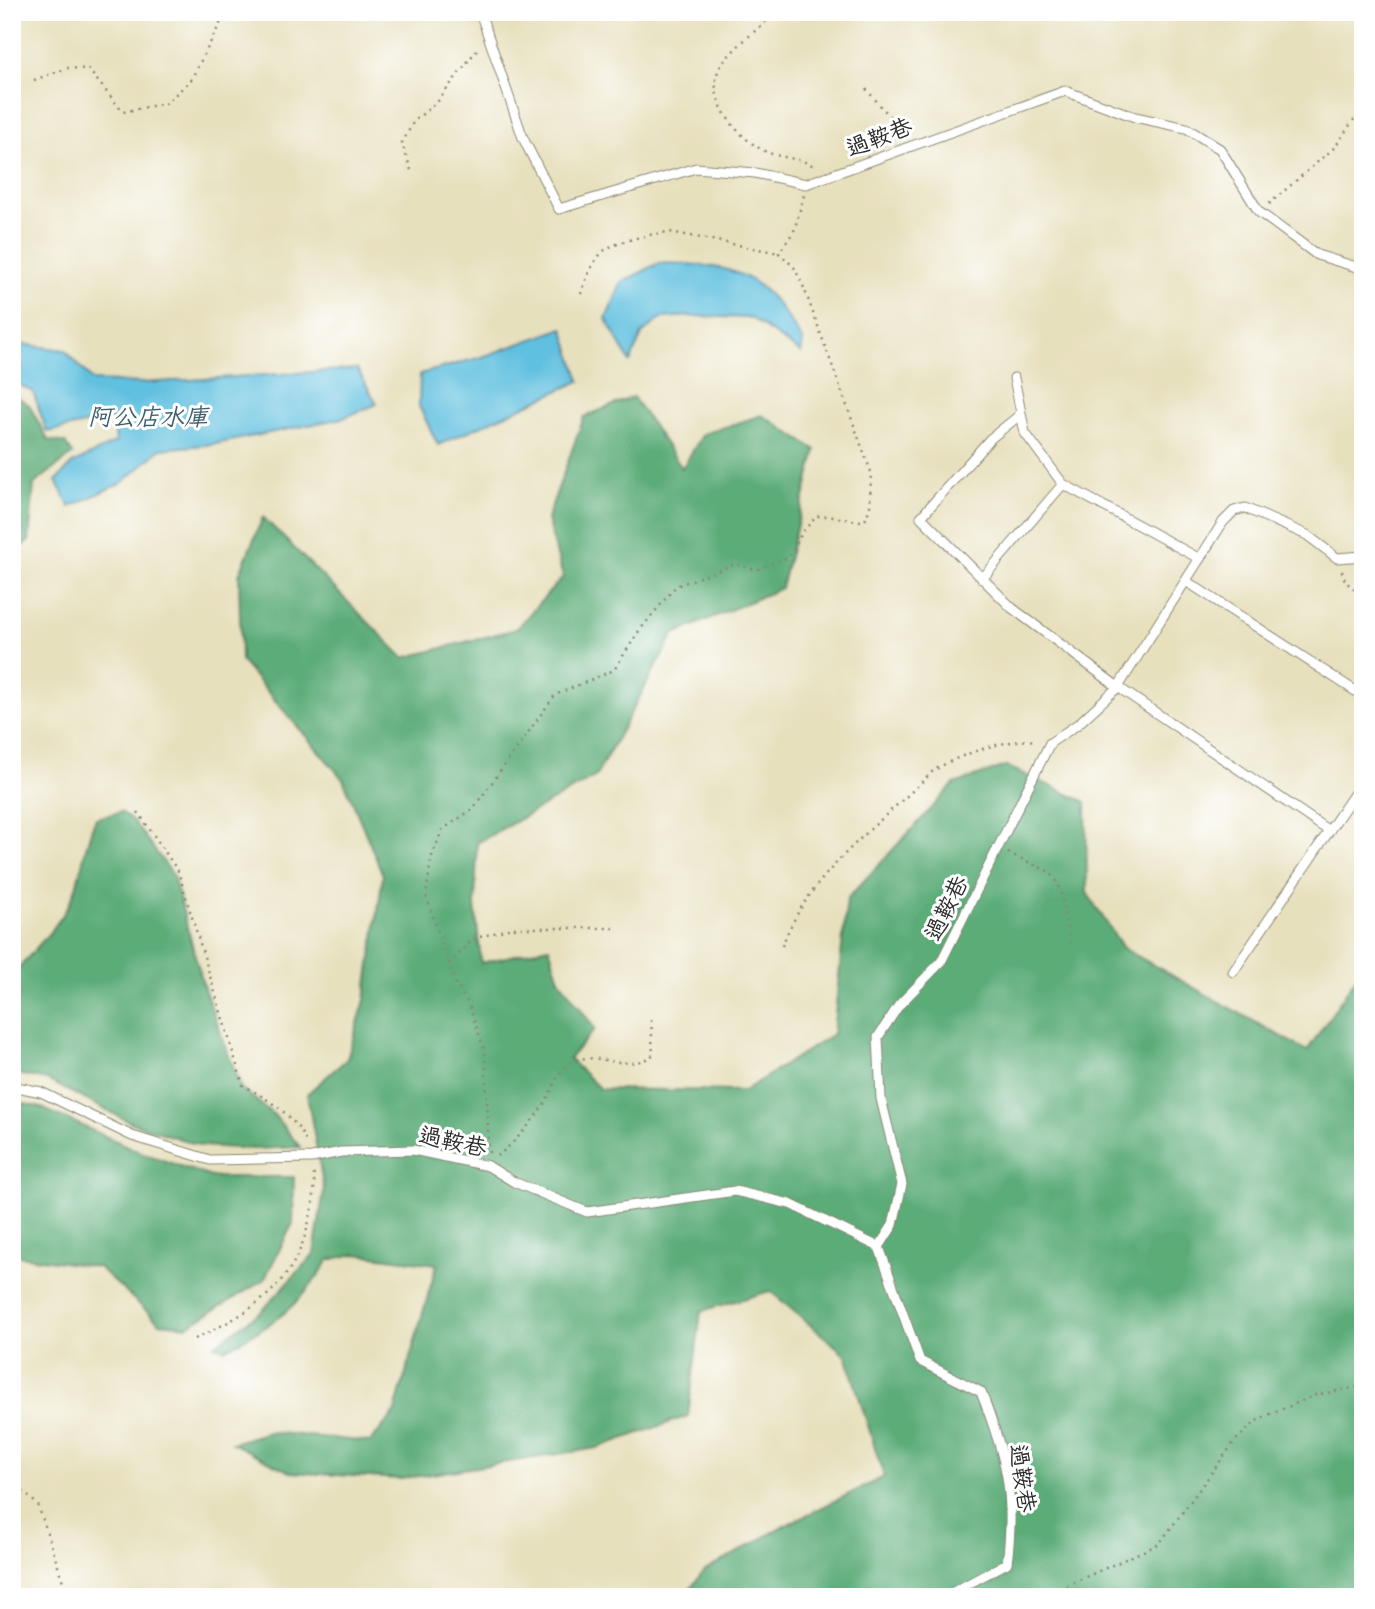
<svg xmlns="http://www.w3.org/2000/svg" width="1375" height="1609" font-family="Sriracha,'LXGW WenKai TC',sans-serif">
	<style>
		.forest { fill: #5cac78; stroke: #446c52; stroke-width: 2 }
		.water { fill: #61c0df; stroke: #467685; stroke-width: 2 }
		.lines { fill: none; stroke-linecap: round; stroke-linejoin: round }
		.service-casing { stroke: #898674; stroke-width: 11 }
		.path { stroke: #898674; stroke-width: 2.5; stroke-dasharray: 2 5; stroke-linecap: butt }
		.service { stroke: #fff; stroke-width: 9 }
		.labels { text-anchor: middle; stroke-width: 6; stroke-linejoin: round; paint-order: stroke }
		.street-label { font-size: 23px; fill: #2b2b2b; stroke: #fff }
		.water-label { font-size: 24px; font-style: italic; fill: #3e5f6a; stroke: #fff }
	</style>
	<rect width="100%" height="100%" fill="#fff"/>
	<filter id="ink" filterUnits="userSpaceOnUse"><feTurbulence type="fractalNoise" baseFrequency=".0143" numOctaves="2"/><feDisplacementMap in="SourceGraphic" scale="14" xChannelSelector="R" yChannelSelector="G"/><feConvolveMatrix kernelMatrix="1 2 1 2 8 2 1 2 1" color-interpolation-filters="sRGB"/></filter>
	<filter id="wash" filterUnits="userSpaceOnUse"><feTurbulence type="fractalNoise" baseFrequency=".00686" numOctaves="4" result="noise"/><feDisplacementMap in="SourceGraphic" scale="28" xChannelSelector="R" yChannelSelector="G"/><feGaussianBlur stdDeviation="1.57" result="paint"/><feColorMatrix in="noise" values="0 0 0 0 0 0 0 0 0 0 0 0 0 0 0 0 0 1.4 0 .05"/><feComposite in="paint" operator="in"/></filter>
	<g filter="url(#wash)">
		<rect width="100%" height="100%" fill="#e7e0bd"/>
		<path class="forest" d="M12,393L29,405L48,440L65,443L73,454L34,484L29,541L12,553Z
			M633,397L682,468L703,434L762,415L816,450L781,588L674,634L596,776L477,843L475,905L481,963L549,947L559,979L595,1029L569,1059L600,1089L744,1091L833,1034L847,899L954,784L1006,766L1086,802L1087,893L1123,948L1307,1051L1363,967V1597H684L703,1572L784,1526L884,1477L846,1355L770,1291L701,1311L688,1416L597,1448L400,1479L290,1472L232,1443L269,1432L370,1442L394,1414L437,1264L355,1254L329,1260C298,1307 275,1325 224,1349L214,1345L262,1311L314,1254L324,1190L307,1094L347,1059L365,1000L383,875L343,779L241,661L239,575L263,517L404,658L516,629L563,577L547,519L584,417Z
			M121,812L133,821L173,875L204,988L241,1088L274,1115L300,1147L255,1149L202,1146L132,1123L47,1080L12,1073V971L18,969C36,947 61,924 72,898C83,872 84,844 96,818Z
			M12,1101L42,1108L143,1153L211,1177H294L293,1223L264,1280L188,1326L160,1323L98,1267L12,1255Z"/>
		<path class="water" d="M659,263C739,265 761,271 803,342L801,353L751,318L690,316L661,318L642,334L630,362L606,319L622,282Z
			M563,328L580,381L438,445L419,406L420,374L482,357Z
			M12,343L65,350L93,381L143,383L357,369L377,404L343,418L215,444L161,449L123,482L70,507L56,481L72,464L116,442L113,418L47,432L33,392L12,381Z"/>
	</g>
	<g filter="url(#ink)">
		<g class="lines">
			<g class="service-casing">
				<path id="service" d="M480,12L523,138L559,209L696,168L755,173L806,184L1065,91L1135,117L1186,128L1220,149L1259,212L1317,255L1363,269
					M1014,378L1025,433L1063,484L1200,559
					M1021,414L990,439L921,517L1012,608L1118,687L1329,831
					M982,579L1063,484
					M1186,581L1363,696
					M1233,972L1363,781
					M12,1086L41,1092L132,1136L210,1160L312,1158L341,1152L413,1150L488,1166L514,1182L587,1212L735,1191L790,1204L879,1247
					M944,1597L1007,1563C1016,1494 1006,1456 981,1392L920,1361L879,1247L893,1225L902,1184L881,1099L878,1037L899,1005L941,962L1050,743L1078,724L1118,687L1223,522L1234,511L1245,508L1307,535L1337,558L1363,556"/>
			</g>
			<path class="path" d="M159,12L165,15L174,12
				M776,12C759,29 736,45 722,64C700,95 740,142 769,153C784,158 799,158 814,166
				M34,80L68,68L88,69L123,112L166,103L191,80L226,12
				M866,89L907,136
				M411,170L402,143L414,121L438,101L478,48
				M1269,204L1335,147L1361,109
				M581,294C586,280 593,259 605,250C618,241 654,233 670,232L779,253
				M1342,571L1345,581L1363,597
				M138,812L178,871L243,1085C270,1101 296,1115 307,1145
				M1008,853L1050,872L1059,884L1071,946
				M782,946C810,872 878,826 933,771C955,756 1009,737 1036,741
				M449,964L473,939L511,928H618
				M489,1153L485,1052L469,1005L456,984L426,896L431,859L442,830L473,809L555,695L614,670L639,631L676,586L735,564L756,570L789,557L803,531L817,516C834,515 847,521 865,521L870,507L871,472L804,288L794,267L779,253L794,231L804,195
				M497,1156C515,1143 532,1122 544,1104C553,1090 556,1073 570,1063C594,1048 625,1075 653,1055L651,1019
				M195,1339C252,1311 294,1288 309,1221C314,1202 316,1188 313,1169
				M12,1482L38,1505L68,1597
				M1041,1597L1159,1544L1235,1441L1259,1419L1316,1395L1363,1386"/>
			<use href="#service" class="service"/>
		</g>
	</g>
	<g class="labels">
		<g class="street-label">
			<text transform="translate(879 137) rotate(-21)" y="8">過鞍巷</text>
			<text transform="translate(946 908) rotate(-64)" y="8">過鞍巷</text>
			<text transform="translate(453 1141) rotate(12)" y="8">過鞍巷</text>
			<text transform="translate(1023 1478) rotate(82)" y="8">過鞍巷</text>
		</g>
		<g class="water-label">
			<text x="148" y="425">阿公店水庫</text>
		</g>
	</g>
	<rect width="1375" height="1609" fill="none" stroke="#fff" stroke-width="42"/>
</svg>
